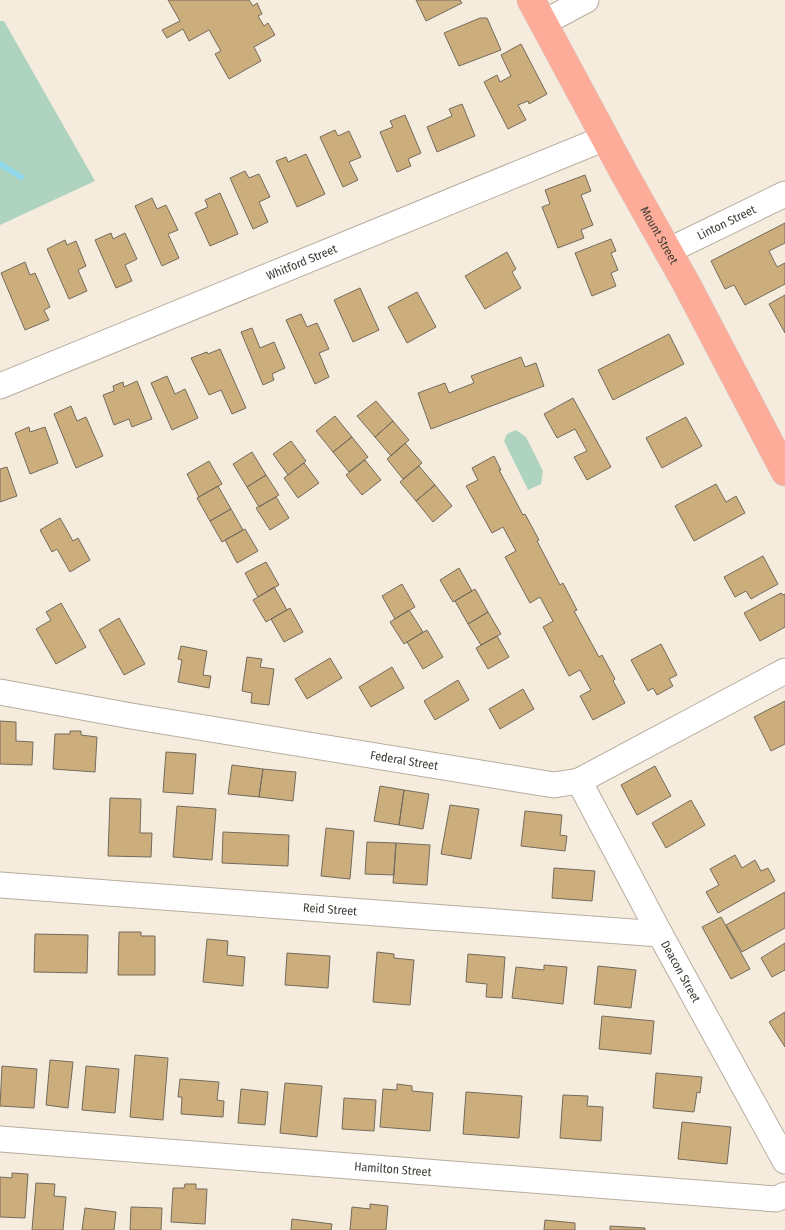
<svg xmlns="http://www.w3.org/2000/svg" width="785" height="1230" font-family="'Fira Sans Condensed',sans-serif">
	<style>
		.green { fill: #aed4c0 }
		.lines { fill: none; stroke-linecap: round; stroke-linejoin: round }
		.stream { stroke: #92d9ea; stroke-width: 6 }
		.building { fill: #ccae7c; stroke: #746b5d }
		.minor-casing { stroke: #b7ad9f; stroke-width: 27 }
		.highway-casing { stroke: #d1d0cf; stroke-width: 29 }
		.minor { stroke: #fff; stroke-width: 25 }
		.highway { stroke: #fcac98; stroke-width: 28 }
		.labels { text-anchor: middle; stroke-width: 4.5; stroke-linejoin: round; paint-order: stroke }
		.street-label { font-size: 12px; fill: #3f3b35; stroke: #f6ecdd }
	</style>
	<rect width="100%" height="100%" fill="#f6ecdd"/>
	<path class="green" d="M0,21H4L95,181L0,225Z
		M516,430L526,437L543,471L541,484L528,490L504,441L507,434Z"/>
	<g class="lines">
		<path class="stream" d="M0,164L21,177"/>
	</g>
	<path class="building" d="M168,0H249L253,6L257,3L262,14L258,16L264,26L268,23L275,35L254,47L261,61L229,79L215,54L221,51L209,30L189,41L183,29L167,38L162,30L180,21Z
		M416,0H460L462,3L426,21Z
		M480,18H487L501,50L459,66L444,33Z
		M521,44L547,94L529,104L528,101L518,105L526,120L508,129L484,82L497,75L500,82L511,76L501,55Z
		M462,104L475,136L437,152L427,127L452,116L449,109Z
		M405,115L421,153L408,159L411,166L397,172L380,132L393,127L390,121Z
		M335,130L338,136L349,131L361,157L349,162L358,180L343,187L320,137Z
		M306,154L325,194L297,207L276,161L286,157L288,162Z
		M245,171L249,178L259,174L270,197L259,202L268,222L253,229L230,178Z
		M585,175L591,191L581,195L593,225L581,230L584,238L558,248L542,207L550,204L545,190Z
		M220,193L238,234L210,246L195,213L208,207L205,200Z
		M152,198L157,209L166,205L178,230L168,234L179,258L162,266L135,206Z
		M785,223V243L769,251L777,267L785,263V284L745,305L734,285L725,289L711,261Z
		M111,233L113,239L125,233L137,259L125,265L132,281L116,288L95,240Z
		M611,239L616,251L611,253L618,270L611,273L616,286L592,296L575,253Z
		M65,240L67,245L76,241L86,266L78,270L87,291L69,299L47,249Z
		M507,252L516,269L512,272L521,288L485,309L465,276Z
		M25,262L30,275L35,273L50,307L44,310L49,320L25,330L1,273Z
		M360,288L379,330L353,342L334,300Z
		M417,292L436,327L407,343L388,307Z
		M785,295V333L769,304Z
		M301,314L307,327L317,323L329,349L319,353L329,377L315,384L286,320Z
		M252,328L260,348L274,342L285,368L272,374L274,380L263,385L241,332Z
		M669,334L684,364L613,400L598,370Z
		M220,349L246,408L232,414L221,390L209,395L191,358L207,352L208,354Z
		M521,357L525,367L536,363L544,386L431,429L418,393L445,383L449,393L474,383L471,376Z
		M167,376L175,394L185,389L198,418L172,430L151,383Z
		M137,381L152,419L132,427L129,419L114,425L103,395L114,391L113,386L123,382L124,387Z
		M573,398L611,467L587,480L574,457L587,451L575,429L557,438L544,414Z
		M376,401L393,421L375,437L357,416Z
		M71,406L77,421L86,417L103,456L76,468L54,414Z
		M335,416L352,437L333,452L316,431Z
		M686,417L702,446L662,468L646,438Z
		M393,421L409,440L391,456L375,437Z
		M29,427L30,432L45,427L58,463L30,474L15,433Z
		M352,437L368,457L349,472L333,452Z
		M291,441L306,461L288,475L273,454Z
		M405,443L422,463L403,479L387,459Z
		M252,452L266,475L247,487L233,464Z
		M494,456L501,470H499L523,515L525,514L539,540L537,541L560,585L563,583L577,610L574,611L599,657L602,655L615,679L613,681L625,703L593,720L580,696L591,690L580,670L569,676L543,627L553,621L540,597L530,603L505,557L516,551L503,527L492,533L466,486L478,480L472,468Z
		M365,460L381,480L362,495L346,475Z
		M209,461L222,484L199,497L187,474Z
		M304,463L319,483L298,498L284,478Z
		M419,466L435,485L416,501L400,482Z
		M7,467L17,496L0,502V469Z
		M266,475L279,495L259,507L247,487Z
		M716,484L726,502L736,496L745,513L694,541L675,506Z
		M435,485L452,506L433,522L416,501Z
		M218,486L231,509L210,521L197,498Z
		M276,497L289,518L270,530L256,508Z
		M231,509L243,530L222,542L210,521Z
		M60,518L73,541L78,538L90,560L70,572L57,549L52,552L40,530Z
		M245,529L258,551L237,563L225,540Z
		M763,556L778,584L751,599L746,591L735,597L724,577Z
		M266,562L279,585L258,597L245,573Z
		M459,568L472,591L453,602L440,580Z
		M402,584L415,607L395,619L382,596Z
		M274,587L287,610L266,622L253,600Z
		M475,589L488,612L468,624L455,601Z
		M781,593L782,595L785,594V627L760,641L744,613Z
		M61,603L86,647L56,664L36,629L51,620L46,612Z
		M290,608L303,632L284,642L271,619Z
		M409,610L423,632L404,644L390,622Z
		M488,612L501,634L481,645L468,624Z
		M119,618L145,664L124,675L99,630Z
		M427,630L443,657L423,669L407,642Z
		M497,636L509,657L488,669L476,648Z
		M661,644L677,675L669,679L673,686L657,695L653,688L648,691L631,660Z
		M181,646L207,651L203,675L211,676L209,688L178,682L182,660L178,659Z
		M247,657L262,659L260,667L274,669L269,705L251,703L252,693L242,691Z
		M330,658L342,678L307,699L295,679Z
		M392,667L404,688L371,707L359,687Z
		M458,680L469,700L435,720L424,701Z
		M523,689L534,709L500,729L489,709Z
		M785,701V744L771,751L754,717Z
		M0,721L16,722V741L33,742L32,765L0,764Z
		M70,731H81V735L97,737L95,772L53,769L55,734H70Z
		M166,752L196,754L193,794L163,792Z
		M232,765L263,769L259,797L228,794Z
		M655,766L671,796L637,815L621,785Z
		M263,769L296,772L293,801L259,797Z
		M380,786L404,790L399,825L374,821Z
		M404,790L429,794L423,829L399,825Z
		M110,798L141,799L140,833H152L151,857L108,856Z
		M691,800L705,825L666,848L652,823Z
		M450,805L479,809L471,859L441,854Z
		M177,806L216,809L212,860L173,857Z
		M525,811L562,815L560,835L567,836L565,851L521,846Z
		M326,828L354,831L350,879L321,876Z
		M223,832L289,835L288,866L222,863Z
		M367,842L396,843L394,875L365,874Z
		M396,843L430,845L427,885L393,883Z
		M735,855L742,868L755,860L761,871L768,868L775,881L718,913L706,892L719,885L710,869Z
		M554,868L595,871L592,901L552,898Z
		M785,892V928L742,952L726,925Z
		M721,917L750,969L731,979L702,927Z
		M119,932H141V936H155V975H118Z
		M35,934L88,935L87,973L34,972Z
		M207,939L228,941L227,955L245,957L243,986L203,982Z
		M785,943V970L772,977L761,958Z
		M377,952L394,954V958L414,960L410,1005L373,1002Z
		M287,953L330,956L328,988L285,985Z
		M468,954L505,957L502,998L486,997L487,984L466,982Z
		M544,965L567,967L563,1004L512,998L516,967L544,970Z
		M598,966L636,970L631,1008L594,1004Z
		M785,1012V1047L769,1022Z
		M602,1016L654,1021L651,1054L599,1049Z
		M135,1055L168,1058L163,1120L130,1117Z
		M50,1060L73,1062L68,1108L46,1105Z
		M2,1066L37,1069L34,1108L0,1106Z
		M86,1066L119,1069L115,1113L82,1110Z
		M656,1073L702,1077L700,1093L697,1092L694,1112L653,1108Z
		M180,1079L219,1082L217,1100L224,1101L223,1117L181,1114L182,1097H178Z
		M285,1083L322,1086L317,1137L280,1133Z
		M397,1084L412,1086V1091L433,1093L430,1131L380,1127L383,1089L397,1090Z
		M241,1089L268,1092L265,1125L238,1123Z
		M466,1092L522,1096L519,1138L463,1134Z
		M563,1095L588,1096L587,1106L603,1107L601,1141L560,1138Z
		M344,1098L376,1100L374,1131L342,1129Z
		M682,1122L731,1127L727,1164L678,1159Z
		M12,1173L28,1174L25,1218L0,1217V1177L12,1178Z
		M36,1183L55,1184L54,1196L66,1197L63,1230H32Z
		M185,1184H196V1189H207L205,1224L171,1222L173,1188H184Z
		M370,1204L388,1206L386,1230H350L352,1207L370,1209Z
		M131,1207L162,1208L161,1230H130Z
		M85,1208L116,1212L114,1230H82Z
		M292,1219L332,1224L331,1230H291Z
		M545,1220L575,1223V1230H544Z
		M610,1226L645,1228V1230H610Z"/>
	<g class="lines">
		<g class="minor-casing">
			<g id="minor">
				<path d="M543,23L586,0"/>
				<path id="s1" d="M668,251L785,194"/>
				<path id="s2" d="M0,386L605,138"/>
				<path id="s3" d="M0,692L131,716L554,785L579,781L785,671"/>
				<path id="s4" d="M579,781L660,934L785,1161"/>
				<path id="s5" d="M0,885L660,934"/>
				<path id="s6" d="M0,1139L776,1199L785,1195"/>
			</g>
		</g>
		<g class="highway-casing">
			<g id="highway">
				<path id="s7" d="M531,0L624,173L686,283L785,472"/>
			</g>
		</g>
		<use href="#minor" class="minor"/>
		<use href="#highway" class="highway"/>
	</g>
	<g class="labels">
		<g class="street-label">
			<text dy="4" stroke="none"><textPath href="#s1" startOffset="65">Linton Street</textPath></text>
			<text dy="4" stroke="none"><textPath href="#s7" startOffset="268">Mount Street</textPath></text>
			<text dy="4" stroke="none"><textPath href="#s2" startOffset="326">Whitford Street</textPath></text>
			<text dy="4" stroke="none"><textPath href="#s3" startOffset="410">Federal Street</textPath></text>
			<text dy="4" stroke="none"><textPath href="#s5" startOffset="331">Reid Street</textPath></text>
			<text dy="4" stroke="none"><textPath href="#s4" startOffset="216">Deacon Street</textPath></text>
			<text dy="4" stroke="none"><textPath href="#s6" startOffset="394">Hamilton Street</textPath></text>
		</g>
	</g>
</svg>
